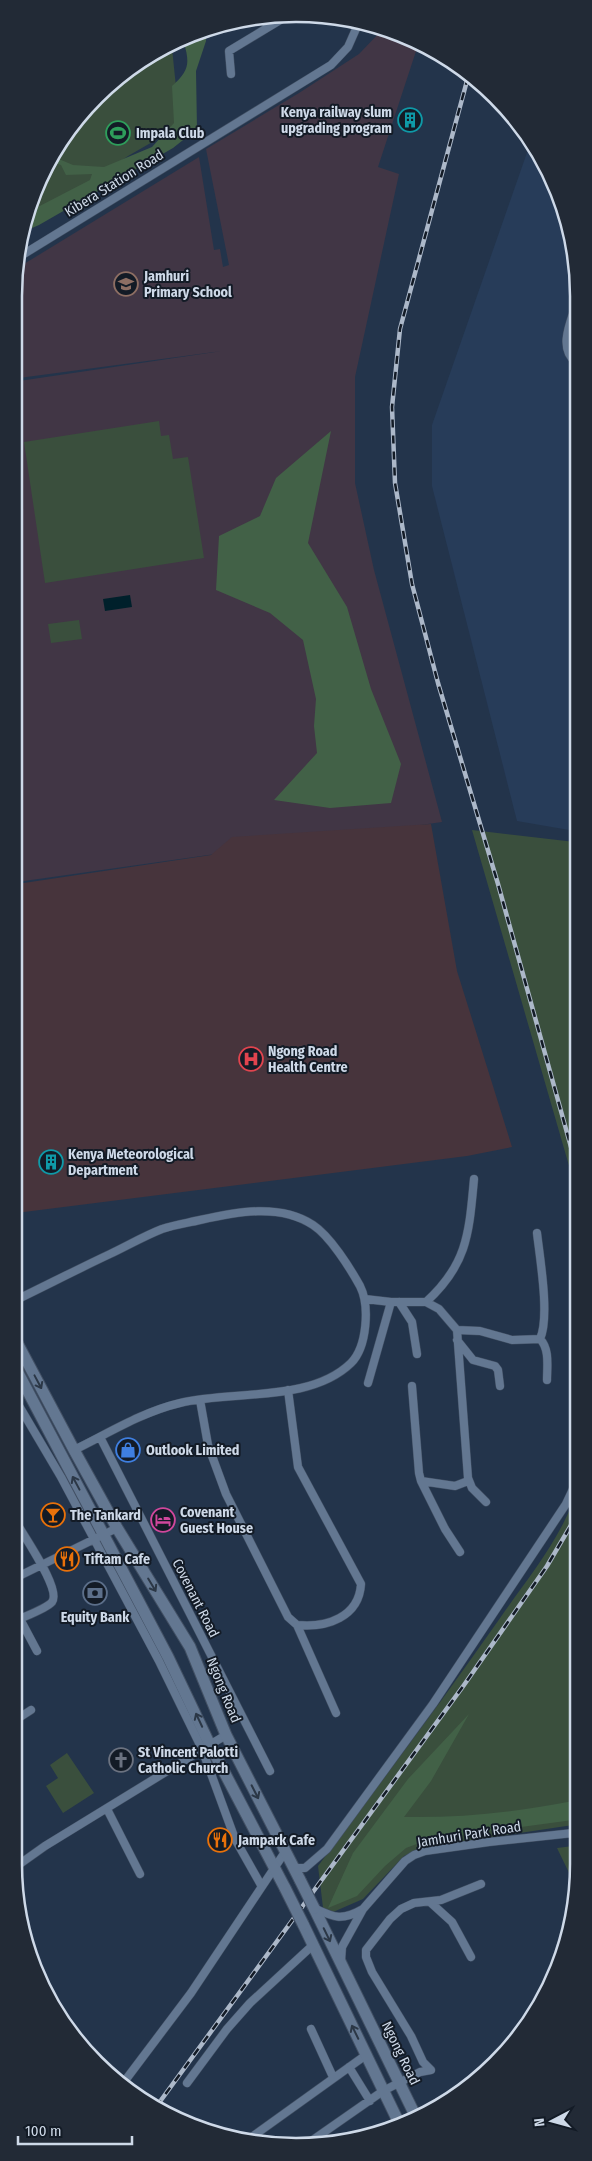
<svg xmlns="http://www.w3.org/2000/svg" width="592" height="2161" font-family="'Fira Sans Condensed',sans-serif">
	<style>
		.built { fill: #273c59 }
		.education { fill: #413645 }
		.medical { fill: #47343c }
		.green { fill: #3a4f3d }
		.forest { fill: #426147 }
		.water { fill: #00202b }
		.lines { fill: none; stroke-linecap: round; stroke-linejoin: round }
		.minor-casing { stroke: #425064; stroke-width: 9 }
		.secondary-casing { stroke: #425064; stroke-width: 13 }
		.minor { stroke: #637791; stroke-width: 8 }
		.secondary { stroke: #637791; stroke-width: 11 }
		.rail-casing { stroke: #acb8c9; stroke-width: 4.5 }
		.rail { stroke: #131b26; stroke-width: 2.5; stroke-dasharray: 8; stroke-linecap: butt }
		.secondary-bridge-casing { stroke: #425064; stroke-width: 13; stroke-linecap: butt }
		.secondary-bridge { stroke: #637791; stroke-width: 11 }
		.oneway { stroke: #2b3746 }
		.labels { text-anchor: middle; stroke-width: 4; stroke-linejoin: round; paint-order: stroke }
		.poi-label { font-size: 14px; font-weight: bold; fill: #ced9e8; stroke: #131b26; text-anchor: start }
		.street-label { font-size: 14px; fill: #ced9e8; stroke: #131b26 }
		.rim { fill: none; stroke: #ced9e8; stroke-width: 2.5 }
	</style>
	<rect width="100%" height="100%" fill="#23344b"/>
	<path class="built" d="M530,144L549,171L576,259L575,831L517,821L432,486V425Z"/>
	<path class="education" d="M382,30L419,42L378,167L399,174L355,377V483L374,570L442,822L17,882L19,381L222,351L19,378V267L199,157L214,250L220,249L223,267L229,265L206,149L299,93L359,54Z"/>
	<path class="medical" d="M431,824L457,971L512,1147L467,1156L16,1213L17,884L211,855L232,837Z"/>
	<path class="green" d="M172,48L180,126L128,156L25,228L61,139L139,61Z
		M159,421L161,436L169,435L173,459L188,457L204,558L45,583L24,442Z
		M79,620L82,639L51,643L48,624Z
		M472,830L575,842L574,1183Z
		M574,1499L573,1825L421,1848L404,1856L363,1899L324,1916L318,1866C379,1785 440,1704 498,1621C524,1583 558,1543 574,1499Z
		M67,1753L94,1793L63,1813L46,1786L58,1778L50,1765Z
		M573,1846V1881L557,1848Z"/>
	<path class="forest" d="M206,34V41L196,71L197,129L173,148L39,225L23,232L32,210L90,180L92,174L66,175L61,165L52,162L54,157L73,165L104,167L152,147L174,123L172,86C189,71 190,64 184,43Z
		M331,431L308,543L347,607L371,689L401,764L391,803L330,808L274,800L317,753L314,726L316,699L303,640L270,613L216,590L219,536L260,516L276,478Z
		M469,1714L431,1781L404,1817C461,1818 517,1812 573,1801V1820L430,1839L406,1848L385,1866L357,1896L328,1908L353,1853L408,1779Z"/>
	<path class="water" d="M130,595L132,607L105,611L103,599Z"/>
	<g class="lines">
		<g class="minor-casing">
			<path id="minor" d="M267,28L282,19
				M231,74L229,51L267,28L266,19
				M19,257L331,65L348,47L359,22
				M576,362C558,349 570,323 576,305
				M537,1233C540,1259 550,1317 540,1339
				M365,1299L391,1302H426L439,1309L457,1330L468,1478L472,1488L486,1502
				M16,1300C47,1285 78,1269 110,1254C127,1246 144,1236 162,1229C174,1225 187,1223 200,1220C236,1212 280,1203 313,1225C330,1236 350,1268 360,1286C370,1306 367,1347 351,1363C310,1403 232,1390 180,1403C142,1412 109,1433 74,1450
				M399,1302L412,1322L417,1354
				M426,1302C468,1264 469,1232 474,1179
				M457,1330L480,1331L512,1340L540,1339C550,1349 547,1367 547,1380
				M457,1340L473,1360L495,1366L498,1370L500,1386
				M368,1383L391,1302
				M412,1386L419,1473L421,1481L455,1486L468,1481
				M15,1399L61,1477L159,1661L202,1749L235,1839L261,1885
				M200,1400L208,1445L226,1494L288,1617L297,1625C327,1628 359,1617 361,1584L298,1467L288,1390
				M100,1437L270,1771
				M421,1481L445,1529L460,1552
				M15,1578L117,1528
				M20,1619L37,1651
				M15,1621C23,1617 46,1609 52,1602C62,1589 22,1534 15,1520
				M297,1625L336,1713
				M14,1721L31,1710
				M107,1809L140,1874
				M14,1868L45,1846L226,1735
				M293,1868H305L327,1849L433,1704L566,1504L574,1487
				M430,1902L452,1922L471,1957
				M314,1908C335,1918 342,1921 363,1909
				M341,1961L342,1947L363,1909L405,1861L414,1855L425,1851L489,1842L573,1833
				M311,2029L333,2077
				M349,2067L370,2101
				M124,2082L191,1993L285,1852
				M187,2083L227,2029L250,2003L313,1945
				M249,2139L366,2055
				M307,2144L383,2091L420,2072L431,2070L423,2062L411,2036L372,1972L366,1957V1950L390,1919L401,1909L414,1903L441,1900L481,1884"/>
		</g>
		<g class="secondary-casing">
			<path id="secondary" d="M15,1339L74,1450L117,1528L190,1647L226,1735L300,1880
				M15,1367L168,1657L210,1745L285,1888
				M314,1908L415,2115
				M303,1924L399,2123"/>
		</g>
		<use href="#minor" class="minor"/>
		<use href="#secondary" class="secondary"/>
		<g class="rail-casing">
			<path id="rail" d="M468,77L400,329L392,407L395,483L412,584L438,683L498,884L574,1158
				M156,2107L464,1685L547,1566L574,1520"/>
		</g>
		<use href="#rail" class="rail"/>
		<g class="secondary-bridge-casing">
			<path id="secondary-bridge" d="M300,1880L314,1908
				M285,1888L303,1924"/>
		</g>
		<use href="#secondary-bridge" class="secondary-bridge"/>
	</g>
	<defs><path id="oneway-shaft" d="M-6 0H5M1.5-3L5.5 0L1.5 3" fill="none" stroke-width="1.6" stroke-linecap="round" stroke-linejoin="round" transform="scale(1.25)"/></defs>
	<g class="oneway">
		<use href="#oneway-shaft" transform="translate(38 1382) rotate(62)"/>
		<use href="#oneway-shaft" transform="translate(76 1483) rotate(-118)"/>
		<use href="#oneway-shaft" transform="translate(152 1585) rotate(59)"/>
		<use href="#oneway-shaft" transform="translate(199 1720) rotate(-115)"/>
		<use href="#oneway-shaft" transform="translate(255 1792) rotate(63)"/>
		<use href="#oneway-shaft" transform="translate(327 1935) rotate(64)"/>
		<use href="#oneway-shaft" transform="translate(355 2032) rotate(-116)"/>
	</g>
	<defs>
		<g id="building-ring" transform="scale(1.25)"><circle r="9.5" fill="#131b26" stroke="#0f9aa8" stroke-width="1.5"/><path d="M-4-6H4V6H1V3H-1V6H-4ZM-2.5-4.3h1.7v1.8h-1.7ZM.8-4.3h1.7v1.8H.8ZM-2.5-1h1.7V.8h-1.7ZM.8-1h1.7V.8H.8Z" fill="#0f9aa8"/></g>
		<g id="stadium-ring" transform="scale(1.25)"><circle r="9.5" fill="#131b26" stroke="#2e9e5b" stroke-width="1.5"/><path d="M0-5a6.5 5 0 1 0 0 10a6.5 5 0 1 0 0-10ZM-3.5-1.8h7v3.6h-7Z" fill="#2e9e5b"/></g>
		<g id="school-ring" transform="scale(1.25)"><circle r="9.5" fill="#131b26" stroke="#8d6e63" stroke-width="1.5"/><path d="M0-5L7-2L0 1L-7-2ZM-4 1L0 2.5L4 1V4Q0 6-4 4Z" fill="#8d6e63"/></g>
		<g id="hospital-ring" transform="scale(1.25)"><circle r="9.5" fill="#131b26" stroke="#e0444e" stroke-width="1.5"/><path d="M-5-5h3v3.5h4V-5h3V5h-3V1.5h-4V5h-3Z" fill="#e0444e"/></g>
		<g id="shop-ring" transform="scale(1.25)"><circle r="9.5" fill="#131b26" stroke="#3f7fe0" stroke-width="1.5"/><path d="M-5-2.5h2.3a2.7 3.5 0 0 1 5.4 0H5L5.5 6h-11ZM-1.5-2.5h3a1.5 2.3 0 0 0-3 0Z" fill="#3f7fe0"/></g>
		<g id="bar-ring" transform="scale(1.25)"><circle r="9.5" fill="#131b26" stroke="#e8710a" stroke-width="1.5"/><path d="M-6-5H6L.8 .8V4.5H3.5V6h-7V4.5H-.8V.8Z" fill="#e8710a"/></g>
		<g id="hotel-ring" transform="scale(1.25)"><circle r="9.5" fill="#131b26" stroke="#d1479c" stroke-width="1.5"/><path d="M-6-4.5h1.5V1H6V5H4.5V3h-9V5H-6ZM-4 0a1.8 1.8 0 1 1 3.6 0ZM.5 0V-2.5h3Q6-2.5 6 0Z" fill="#d1479c"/></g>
		<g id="restaurant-ring" transform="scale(1.25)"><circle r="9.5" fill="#131b26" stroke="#e8710a" stroke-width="1.5"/><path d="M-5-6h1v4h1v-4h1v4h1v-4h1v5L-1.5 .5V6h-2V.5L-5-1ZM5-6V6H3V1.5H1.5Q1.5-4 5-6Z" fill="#e8710a"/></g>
		<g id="bank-ring" transform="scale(1.25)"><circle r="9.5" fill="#131b26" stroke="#5c6f8a" stroke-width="1.5"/><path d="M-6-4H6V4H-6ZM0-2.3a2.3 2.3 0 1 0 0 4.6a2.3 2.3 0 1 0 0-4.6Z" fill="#5c6f8a"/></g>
		<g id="church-ring" transform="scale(1.25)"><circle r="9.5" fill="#131b26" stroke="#6b7280" stroke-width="1.5"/><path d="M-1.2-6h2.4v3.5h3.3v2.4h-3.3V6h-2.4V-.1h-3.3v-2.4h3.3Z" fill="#6b7280"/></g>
	</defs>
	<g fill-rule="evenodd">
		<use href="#building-ring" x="410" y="120"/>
		<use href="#stadium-ring" x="118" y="133"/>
		<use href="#school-ring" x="126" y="284"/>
		<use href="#hospital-ring" x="251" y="1059"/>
		<use href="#building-ring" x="51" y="1162"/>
		<use href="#shop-ring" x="128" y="1450"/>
		<use href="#bar-ring" x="53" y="1515"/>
		<use href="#hotel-ring" x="163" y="1520"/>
		<use href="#restaurant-ring" x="67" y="1559"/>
		<use href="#bank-ring" x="95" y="1593"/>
		<use href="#church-ring" x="121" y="1760"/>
		<use href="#restaurant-ring" x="220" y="1840"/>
	</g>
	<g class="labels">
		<g class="poi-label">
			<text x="392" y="117" text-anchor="end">Kenya railway slum<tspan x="392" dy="16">upgrading program</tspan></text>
			<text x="136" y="138">Impala Club</text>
			<text x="144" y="281">Jamhuri<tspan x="144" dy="16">Primary School</tspan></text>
			<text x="268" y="1056">Ngong Road<tspan x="268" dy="16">Health Centre</tspan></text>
			<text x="68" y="1159">Kenya Meteorological<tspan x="68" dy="16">Department</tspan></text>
			<text x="146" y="1455">Outlook Limited</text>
			<text x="180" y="1517">Covenant<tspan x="180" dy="16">Guest House</tspan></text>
			<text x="70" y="1520">The Tankard</text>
			<text x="84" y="1564">Tiftam Cafe</text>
			<text x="95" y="1622" text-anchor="middle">Equity Bank</text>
			<text x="138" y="1757">St Vincent Palotti<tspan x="138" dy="16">Catholic Church</tspan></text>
			<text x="238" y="1845">Jampark Cafe</text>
		</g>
		<g class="street-label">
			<text transform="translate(114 183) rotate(-32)" y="5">Kibera Station Road</text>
			<text transform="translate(196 1598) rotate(63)" y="5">Covenant Road</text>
			<text transform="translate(224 1690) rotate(68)" y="5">Ngong Road</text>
			<text transform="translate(469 1834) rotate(-9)" y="5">Jamhuri Park Road</text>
			<text transform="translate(401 2053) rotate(64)" y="5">Ngong Road</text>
		</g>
	</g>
	<path d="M0 0H592V2161H0ZM296 22H296A274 274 0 0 1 570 296V1864A274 274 0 0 1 296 2138H296A274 274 0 0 1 22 1864V296A274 274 0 0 1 296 22Z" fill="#222a36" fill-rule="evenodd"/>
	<path class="rim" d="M296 22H296A274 274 0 0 1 570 296V1864A274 274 0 0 1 296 2138H296A274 274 0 0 1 22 1864V296A274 274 0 0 1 296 22Z"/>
	<g transform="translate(552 2121) rotate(264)" stroke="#131b26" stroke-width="4" paint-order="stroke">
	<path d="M0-4L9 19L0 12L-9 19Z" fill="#ced9e8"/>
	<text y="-8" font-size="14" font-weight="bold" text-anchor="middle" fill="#ced9e8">N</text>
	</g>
	<path d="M18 2136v8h114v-8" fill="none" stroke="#ced9e8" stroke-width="2.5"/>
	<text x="25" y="2136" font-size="15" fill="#ced9e8" stroke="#131b26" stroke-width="4" paint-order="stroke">100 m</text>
</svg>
